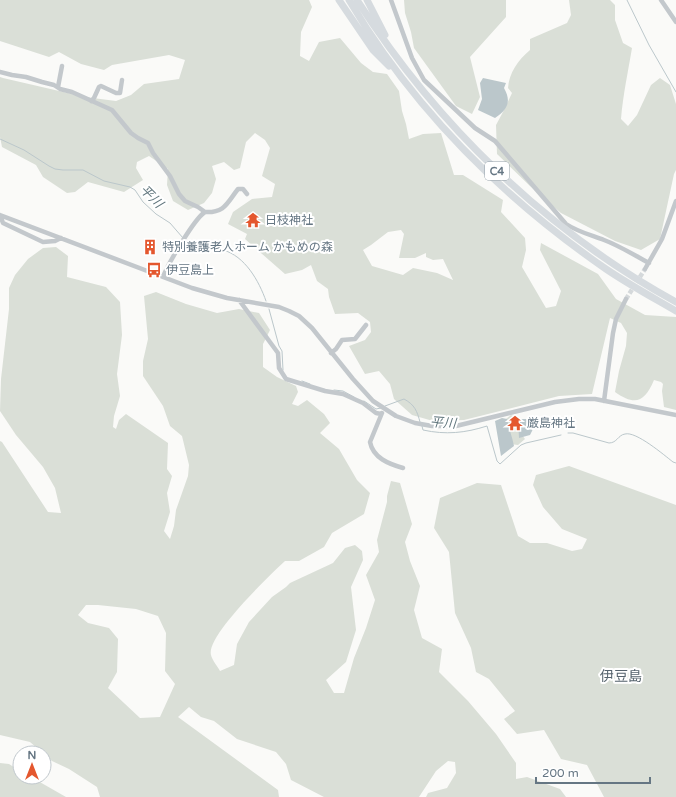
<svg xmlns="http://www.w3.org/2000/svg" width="676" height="797" font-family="'Varela Round','Noto Sans JP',sans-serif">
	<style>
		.green { fill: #dadfd7; fill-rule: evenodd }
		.water { fill: #bbc7cb }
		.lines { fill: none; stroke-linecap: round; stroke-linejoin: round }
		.stream { stroke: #bbc7cb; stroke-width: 1 }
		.minor-tunnel { stroke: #d5d9db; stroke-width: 4.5; stroke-dasharray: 4.5 2; stroke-linecap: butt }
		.minor { stroke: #c3c8cc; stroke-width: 4.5 }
		.highway { stroke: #d6dbdf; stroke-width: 7 }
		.labels { text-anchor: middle; stroke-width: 4; stroke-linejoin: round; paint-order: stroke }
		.shield { fill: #fff; stroke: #939fa8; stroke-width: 1 }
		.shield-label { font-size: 11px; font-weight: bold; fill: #657683 }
		.poi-label { font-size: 12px; fill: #657683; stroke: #fff; text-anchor: start }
		.water-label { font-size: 13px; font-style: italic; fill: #60757c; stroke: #fff }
		.quarter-label { font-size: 14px; fill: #57646e; stroke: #fff }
	</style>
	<rect width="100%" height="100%" fill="#fafaf8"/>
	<path class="green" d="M0,0H309L312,7L301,32L300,56L309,61L319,42L340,38L361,63L373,72L387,74L399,91L402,111L406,124L409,139L423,134L441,133L454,175H463L503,200L501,212L525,238L526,250L522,267L546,308L556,306L561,291L540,250L541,243L598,274L616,299L645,315L676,317V410L664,407L662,391L663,384L661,382L654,380C645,401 636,407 615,392L619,371L626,346L627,333L621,323L610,318L592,394L559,396L464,420L433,421L412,415L394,399L390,384L379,371L365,374L349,346L365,340L371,332L370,322L358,313L335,314L329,297L328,289L317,281L311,265L302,270L285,274L245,239L247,234L228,224L233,212L252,199L272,197L275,184L262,176L270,148L265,140L255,133L246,142L240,168L234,170L224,162L212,166L216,179L212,193L204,203L188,210L173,201L167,185L168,169L149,156L137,162L136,168L143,180L124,192L88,182L75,192L67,193L43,177L36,165L2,147L0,137V77L3,78L85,97L116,101L131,95L144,84L179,79L185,60L169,55L112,65L104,70L81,64L59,52L49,57L0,41ZM401,230L404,234L399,258H415L426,253V257L433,260L443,259L453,280L437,273L413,268L403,275L372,266L363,250L371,245L388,232Z
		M404,0H506V17L470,57L480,97L472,114L456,106L414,48L411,32L405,13Z
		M569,0H610L615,5V20L623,43L632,48C628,72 623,95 621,119L628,126L637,115L651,85L660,78L670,85L676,104V170L674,174L660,239L641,250L615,241L561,213L530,186L497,154L496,125L503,112L512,93L508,88C509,73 518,60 530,50V39L567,23L571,15Z
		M56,247L68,256L67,277L106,287L120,302L122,335L117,374L120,396L114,416L113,427L116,429L119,420L126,414L168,443L167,469L172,476L167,493L170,512L164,531L170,539L174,526L176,510L188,476L189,465L182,436L170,426L163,406L143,376V361L148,339L144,296L156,292L186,304L217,313L239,309L259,313L270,330L263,344V367L277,377L296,386L298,392L292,404L298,406L307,400L324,414L330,423L320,433L339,449L357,480L370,493L364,514L332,533L324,547L299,561H285C270,575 206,636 211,655C212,660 218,667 220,671L234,665L237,644L249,622L272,597L286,587L290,583L333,563L345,548L355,545L362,551L363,560L351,587L356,630L346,662L326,680L334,693H344L354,658L366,628L375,600L366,575L379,552L377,540L387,502V496L391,481L400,483L412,524L405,542L410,561L420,586L414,610L422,638L442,649L439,672L468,701L496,734L516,763V779L527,777L560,789L566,797H426L428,793L447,788L456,773L455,762L448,761L436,771L419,797H324L291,780L286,764L276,752L237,739L214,721L201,717L189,707L178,717L278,790L279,797H100L97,787L69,769L52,761L30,742L0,735V441L2,442L48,512L61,513L55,488L43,467L16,435L0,411L1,379L9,309V288L15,275L28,259L43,248ZM86,605H98L136,609L158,616L166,633L165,671L175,684L160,717L140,718L108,688L117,672L118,639L109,628L88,623L78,615Z
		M511,415L520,419L522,435L525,439L518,445L510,444L505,421L506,419Z
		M569,466L676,505V797H604L587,765L561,759L544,730L517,734L504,719L515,711L489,679L476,672L471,648L455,613L449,552L434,528L440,498L477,483L501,485L518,536L530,543H547L572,551L582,549L587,539L562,529L543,507L533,485L536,475Z
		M0,763L9,764L20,771V777H31L66,797H0Z"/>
	<path class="water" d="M483,78L506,83L504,88C512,102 507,110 495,118L478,110L482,99L480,83Z
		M502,418L507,419C509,429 512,436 514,446L501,456L495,421Z
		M518,419H526L532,423L533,429L530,435L519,438Z"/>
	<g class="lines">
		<path class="stream" d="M627,0L649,45L676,92
			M0,139L24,150L49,166L55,169L63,170H83L104,181L130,187L135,190L143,202L156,214L170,223L183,238
			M185,241C194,251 211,247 223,250C245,256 259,281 266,301
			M269,309L279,346L282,351L283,370
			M302,381L310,384
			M334,390L343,391L354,397
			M364,401L376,409L381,408
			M385,406L404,399C415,405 417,411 420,422
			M422,426L423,430C446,435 465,433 487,426L497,461L500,464L521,445L526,443L561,435
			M568,433H573L609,443C617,443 618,435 625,434C636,431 664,455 673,462L676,463"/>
		<path class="minor-tunnel" d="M626,299L645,269"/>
		<path class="minor" d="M391,0L412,58L424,80L475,128L495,141L566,224C578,232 591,235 604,240C620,246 634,255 649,263
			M661,0L676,22
			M0,72L12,75L26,77L42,82L54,85L60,89L72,92L112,110L131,133L138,138L148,143L153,153L170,176L179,194L185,201L198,207L205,212C194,219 168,264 163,277
			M58,87L62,66
			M91,101L94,98L99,87L101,86L116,93H120L122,80
			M205,212C225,213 227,203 238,189H243L247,194
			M0,215L192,288L227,298L279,307L289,311L299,316L312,328L353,379L373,401L396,416L415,423L432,426H456L555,402L579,399H595L676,415
			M0,215L3,223L43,242L55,241L61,238
			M645,269L662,239L676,201
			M239,300L278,353L279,368L286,379L325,391L343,394L363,403L376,413L381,414
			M331,353L336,349L342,340L355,339L366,325
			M604,401L613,333L616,319L626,299
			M382,413L370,442C373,458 389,464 403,468"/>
		<path class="highway" d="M339,0L373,50L389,66
			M349,0C413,108 503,198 606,269C628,284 652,297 676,311
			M357,0C437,125 545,230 676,302
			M367,0L385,35"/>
	</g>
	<defs>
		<g id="temple-bare" transform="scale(1.2)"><path d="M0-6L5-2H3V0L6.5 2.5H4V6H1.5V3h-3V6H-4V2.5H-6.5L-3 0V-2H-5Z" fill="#e4572e" stroke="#fff" stroke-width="2.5" paint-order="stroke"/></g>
		<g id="building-bare" transform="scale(1.2)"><path d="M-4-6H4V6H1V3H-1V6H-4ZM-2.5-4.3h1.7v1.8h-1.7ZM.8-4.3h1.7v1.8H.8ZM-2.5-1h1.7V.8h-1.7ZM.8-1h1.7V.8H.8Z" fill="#e4572e" stroke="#fff" stroke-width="2.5" paint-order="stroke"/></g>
		<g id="bus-bare" transform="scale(1.2)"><path d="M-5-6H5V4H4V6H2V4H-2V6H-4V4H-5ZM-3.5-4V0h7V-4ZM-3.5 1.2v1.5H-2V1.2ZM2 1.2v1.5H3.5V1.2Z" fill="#e4572e" stroke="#fff" stroke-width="2.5" paint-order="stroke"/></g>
	</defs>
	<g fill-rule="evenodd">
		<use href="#temple-bare" x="253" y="220"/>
		<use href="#building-bare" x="150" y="247"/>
		<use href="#bus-bare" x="154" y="270"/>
		<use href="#temple-bare" x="515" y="423"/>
	</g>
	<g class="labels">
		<rect class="shield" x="485" y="162" width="24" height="18" rx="3"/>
		<g class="shield-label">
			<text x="497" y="175">C4</text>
		</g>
		<g class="poi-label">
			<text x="265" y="224">日枝神社</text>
			<text x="162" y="251">特別養護老人ホーム かもめの森</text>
			<text x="166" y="274">伊豆島上</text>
			<text x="527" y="427">厳島神社</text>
		</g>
		<g class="water-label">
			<text transform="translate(152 196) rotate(45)" y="5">平川</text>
			<text transform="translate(443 422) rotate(4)" y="5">平川</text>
		</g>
		<g class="quarter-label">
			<text x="621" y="681">伊豆島</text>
		</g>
	</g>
	<g transform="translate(32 765)"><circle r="19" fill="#ffffff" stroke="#c1c8cd"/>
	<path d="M0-3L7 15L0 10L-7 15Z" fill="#e4572e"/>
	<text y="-6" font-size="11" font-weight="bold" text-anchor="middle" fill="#657683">N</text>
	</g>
	<path d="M536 777v6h114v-6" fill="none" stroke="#657683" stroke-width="2"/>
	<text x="542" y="777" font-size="12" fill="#657683" stroke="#ffffff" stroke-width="3" paint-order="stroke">200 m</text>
</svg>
